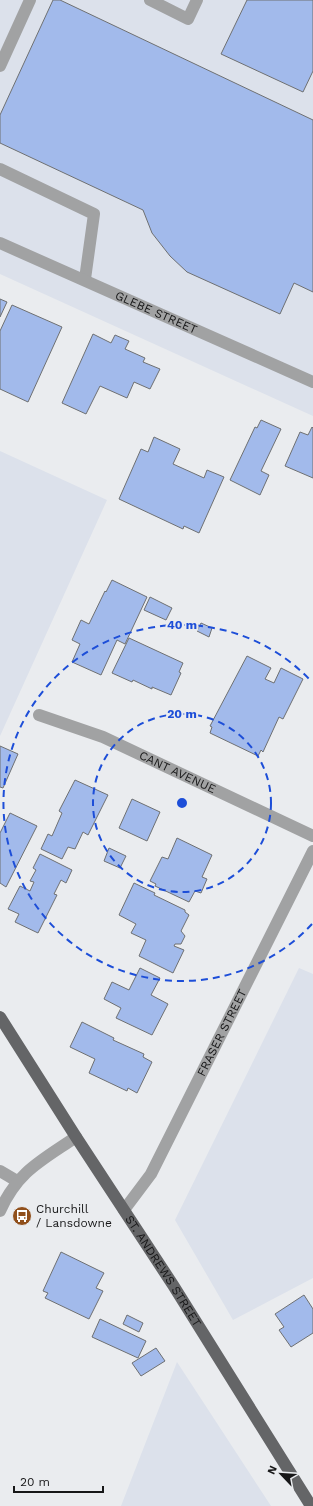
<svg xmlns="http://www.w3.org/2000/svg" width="313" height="1506" font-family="'Work Sans',sans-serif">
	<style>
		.built { fill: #dce1eb }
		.building { fill: #a2baeb; stroke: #6e7072 }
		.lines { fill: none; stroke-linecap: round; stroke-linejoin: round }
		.minor { stroke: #a1a2a3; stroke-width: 12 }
		.major { stroke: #646567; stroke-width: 12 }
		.ring { fill: none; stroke: #1d4ed8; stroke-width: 2; stroke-dasharray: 7 5 }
		.labels { text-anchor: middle; stroke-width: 4; stroke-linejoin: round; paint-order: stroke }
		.street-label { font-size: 12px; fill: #171718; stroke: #eaecef }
		.poi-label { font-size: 12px; fill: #171718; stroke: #eaecef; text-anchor: start }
		.centre { fill: #1d4ed8; stroke: #eaecef; stroke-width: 2 }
		.ring-label { font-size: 12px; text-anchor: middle; font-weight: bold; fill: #1d4ed8; stroke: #eaecef; stroke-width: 4; stroke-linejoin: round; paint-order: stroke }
	</style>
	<rect width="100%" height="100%" fill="#eaecef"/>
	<path class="built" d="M0,0H313V416L0,274Z
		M0,451L107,500L0,736Z
		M299,968L313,974V1278L233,1320L175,1220Z
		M177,1362L271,1506H121Z"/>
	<path class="building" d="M53,0H60L313,120V292L294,283L280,314L187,272L170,256L152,233L143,210L0,143V115Z
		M247,0H313V71L303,92L221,54Z
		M0,299L7,302L0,317Z
		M12,305L62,327L28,402L0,389V331Z
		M93,334L111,343L115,335L129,341L125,349L145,358L143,362L160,369L150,389L134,382L127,398L100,386L86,414L62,403Z
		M261,420L281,429L261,471L269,475L260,495L230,480L255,427L257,428Z
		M312,427L313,428V478L285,466L300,432L308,435Z
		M154,437L180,449L173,464L204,478L207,470L224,477L199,533L184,526L183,529L119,499L141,449L148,452Z
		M112,580L147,597L125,644L117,640L101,675L72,662L80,644L72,640L81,620L89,624L105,591L106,592Z
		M150,597L172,608L166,620L144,610Z
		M201,623L212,628L209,637L197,631Z
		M129,638L183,663L179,672L181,673L171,695L152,687V689L133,680L132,682L112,673Z
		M247,656L271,668L265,679L274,683L281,668L303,679L283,719L279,717L263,752L261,750L258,756L210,733L212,727L210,726Z
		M0,746L18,754L3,788L0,787Z
		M75,780L108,795L88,835L83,832L75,849L68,847L62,859L41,849L48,834L52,836L62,813L59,811Z
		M132,799L160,812L147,841L119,828Z
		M10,813L37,826L6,887L0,883V833Z
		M177,838L212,855L202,877L207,879L201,893L195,891L189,902L155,886L156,884L150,881L162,857L168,859Z
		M109,848L126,856L120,868L104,861Z
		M40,854L72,870L66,883L61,880L54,894L57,895L38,933L15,922L19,914L8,909L20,886L30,891L34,882L30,881L36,870L33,868Z
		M134,883L155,893L154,895L185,910V912L189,915L181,931L185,936L181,944H175L174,946L184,950L173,973L139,956L146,940L131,933L136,924L119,915Z
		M140,968L160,978L151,995L168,1004L152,1035L116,1018L121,1008L104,999L112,982L129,990Z
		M82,1022L114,1038L113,1040L144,1054L143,1057L152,1062L137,1093L128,1088L127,1091L89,1073L95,1059L70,1047Z
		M61,1252L104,1273L96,1288L103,1291L89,1319L45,1298L48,1293L43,1291Z
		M304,1295L313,1309V1333L291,1347L279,1330L284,1327L275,1314Z
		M127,1315L143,1323L139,1332L123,1324Z
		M100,1319L146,1341L138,1358L92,1337Z
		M156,1348L165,1361L141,1376L132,1363Z"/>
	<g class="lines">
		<g class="minor">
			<path d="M150,0L188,19L197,0"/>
			<path d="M0,66L30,0"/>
			<path d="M0,169L94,214L85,279"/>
			<path id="s1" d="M0,243L313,382"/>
			<path id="s2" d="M39,715L103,737L313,836"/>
			<path d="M0,1171L17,1181"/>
			<path id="s3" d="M124,1210L151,1174L313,851"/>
			<path d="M0,1211C18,1171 41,1161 76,1137"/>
		</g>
		<path class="major" id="s4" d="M0,1017L76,1137L173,1285L311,1506"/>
	</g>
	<g class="ring">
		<circle cx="182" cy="803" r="89"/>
		<path d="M312 924A178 178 0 1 1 312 682"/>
	</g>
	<defs>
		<g id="bus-disc" transform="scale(1)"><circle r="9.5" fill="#904f1b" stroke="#eaecef"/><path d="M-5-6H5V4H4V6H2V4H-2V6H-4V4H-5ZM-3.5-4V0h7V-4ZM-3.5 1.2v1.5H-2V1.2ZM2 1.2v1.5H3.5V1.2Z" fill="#fff"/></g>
	</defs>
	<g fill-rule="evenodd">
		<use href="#bus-disc" x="22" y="1216"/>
	</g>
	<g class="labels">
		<g class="street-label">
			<text dy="4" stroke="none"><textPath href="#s1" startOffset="171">GLEBE STREET</textPath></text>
			<text dy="4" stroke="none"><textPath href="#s2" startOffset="150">CANT AVENUE</textPath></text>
			<text dy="4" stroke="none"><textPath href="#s3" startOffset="203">FRASER STREET</textPath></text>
			<text dy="4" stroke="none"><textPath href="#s4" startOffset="302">ST. ANDREWS STREET</textPath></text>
		</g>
		<g class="poi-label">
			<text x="36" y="1213">Churchill<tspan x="36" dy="14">/ Lansdowne</tspan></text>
		</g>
	</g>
	<circle cx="182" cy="803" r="6" class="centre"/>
	<g class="ring-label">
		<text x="182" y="629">40 m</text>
		<text x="182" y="718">20 m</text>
	</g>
	<g transform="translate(281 1474) rotate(295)" stroke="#eaecef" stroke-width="3" paint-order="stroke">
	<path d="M0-3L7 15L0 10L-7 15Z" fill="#171718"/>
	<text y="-6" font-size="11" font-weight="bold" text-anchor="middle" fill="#171718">N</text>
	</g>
	<path d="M14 1486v6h89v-6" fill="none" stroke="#171718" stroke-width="2"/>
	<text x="20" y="1486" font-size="12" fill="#171718" stroke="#eaecef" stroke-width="3" paint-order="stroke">20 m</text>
</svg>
